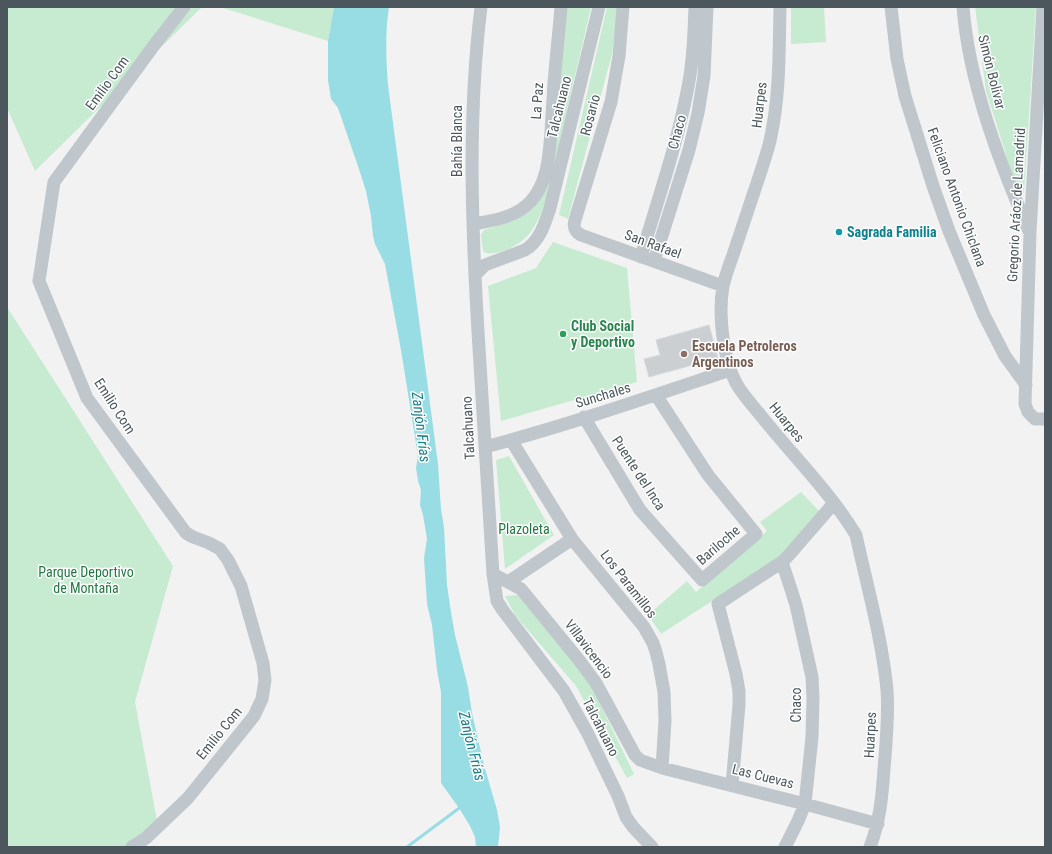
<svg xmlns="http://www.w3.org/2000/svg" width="1052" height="854" font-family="'Roboto Condensed',sans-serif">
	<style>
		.green { fill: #c6ebd0 }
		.water { fill: #98dde4 }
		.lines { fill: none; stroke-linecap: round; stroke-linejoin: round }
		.stream { stroke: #98dde4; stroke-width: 3 }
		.building { fill: #cccfd2; stroke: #d6d9dc }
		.minor { stroke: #bfc7cc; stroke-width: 13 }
		.culture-dot { fill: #0f9aa8; stroke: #fff; stroke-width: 1.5 }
		.leisure-dot { fill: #2e9e5b; stroke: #fff; stroke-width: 1.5 }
		.education-dot { fill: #8d6e63; stroke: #fff; stroke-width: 1.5 }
		.labels { text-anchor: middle; stroke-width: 3; stroke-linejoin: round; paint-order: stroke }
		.street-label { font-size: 14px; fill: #4b575d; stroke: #fff }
		.culture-label { font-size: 14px; font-weight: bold; fill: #0d838f; stroke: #fff; text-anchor: start }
		.leisure-label { font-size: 14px; font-weight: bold; fill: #27864d; stroke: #fff; text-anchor: start }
		.education-label { font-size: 14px; font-weight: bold; fill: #785e54; stroke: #fff; text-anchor: start }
		.park-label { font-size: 14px; fill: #227843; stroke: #fff }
		.water-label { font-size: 15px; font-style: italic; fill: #1a808a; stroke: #fff }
	</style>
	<rect width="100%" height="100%" fill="#f3f2f2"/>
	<path class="green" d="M7,7H202L35,171L7,108Z
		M220,7H334L328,41Z
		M566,7H591C581,51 570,96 560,140C554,168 548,207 532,230C524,243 501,256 485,253L483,251L481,237V235L484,230L508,223L528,213L535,206Z
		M607,7H618L612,54L568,219L559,215Z
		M791,7H824L826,42L791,44Z
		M975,7H1036L1024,193H1018L986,91Z
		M553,242L627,268L637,382L501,421L488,286L536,268Z
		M7,307L173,566L135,702L158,826L127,847H7Z
		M509,456L554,535L505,569L496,460Z
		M801,492L821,513L782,556L661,634L648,615L687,581L696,592L767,531L760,522Z
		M518,595L587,677L634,774L627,778L576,686L515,615L505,596Z"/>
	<path class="water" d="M334,7H389C385,32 386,59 388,85L438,464L441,509L444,527L447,585L451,612L455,635L468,687L472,713L484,765L497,810L500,827L498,847H476L475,837L470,826L459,808L441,783V692L437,670L432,625L427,604L424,558L427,539L423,515L420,505L421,490L418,481L416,468L418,456L401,350L385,264L375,244L373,236L371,216L366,191L359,169L338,108L331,99L328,80V41Z"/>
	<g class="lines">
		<path class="stream" d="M407,847L462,806"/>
	</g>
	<path class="building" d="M709,325L718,358L649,377L644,359L660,355L656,340Z"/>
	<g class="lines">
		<path class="minor" d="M481,7C467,120 472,235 479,348C483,423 488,498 493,574L497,601L502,609L564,691L587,732L618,796L626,817L633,827L652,847
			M623,7L619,56L611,102L575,220C573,227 574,231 581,235L723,286
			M780,7C779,50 780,94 771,136C769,147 765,158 762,168C753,195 744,222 735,249C731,261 726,273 723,286C718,314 723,358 736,383C742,394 754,407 762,417C793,456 830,492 856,535C867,586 882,638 887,690C889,716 886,743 884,769C882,797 880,821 870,847
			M891,7L897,59L905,96L933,186L949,231L984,315L1005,356L1026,385
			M963,7C969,83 999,161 1029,231
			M1043,7L1030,232L1025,404L1028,412L1035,419H1045
			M473,224C493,221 517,217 531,201C548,182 549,156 551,132C552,115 553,99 554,83C556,58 559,32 561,7
			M641,257C657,202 676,148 687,92C693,64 694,35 695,7
			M654,261L689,150L698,113L704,76L707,7
			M475,275L485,265L525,250C540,241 545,223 550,208L599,7
			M584,417L640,510L702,580L756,534L708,475L656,395
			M511,440L572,539L644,627L653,643L656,652L659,664L664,692L665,721L662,768
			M485,447C568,425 649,397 730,370
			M782,562L788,580L796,605L812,677L813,698L812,737L805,804L798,821L785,847
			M493,574L521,589L579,660L596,683L635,755L640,760L662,768L805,804L878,824
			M508,582L572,539
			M732,785L739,705V691L736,674L718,604L782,562L789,555L834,503
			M132,847L146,838L188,798L254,716L262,699L265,680L263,663L241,586L228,560L220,549L209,543L193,537L186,533L87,398L39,281L54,182L155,44L184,7"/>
	</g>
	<circle class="culture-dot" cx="839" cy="232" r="4"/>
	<circle class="leisure-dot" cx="563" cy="334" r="4"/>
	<circle class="education-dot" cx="684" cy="354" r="4"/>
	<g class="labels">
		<g class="street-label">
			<text transform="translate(992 72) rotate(76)" y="5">Simón Bolívar</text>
			<text transform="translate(107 83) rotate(-54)" y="5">Emilio Com</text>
			<text transform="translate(537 101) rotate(-86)" y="5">La Paz</text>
			<text transform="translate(759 105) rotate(-83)" y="5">Huarpes</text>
			<text transform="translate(559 107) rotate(-76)" y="5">Talcahuano</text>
			<text transform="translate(590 115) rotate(-75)" y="5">Rosario</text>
			<text transform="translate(677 132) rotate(-75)" y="5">Chaco</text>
			<text transform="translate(457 141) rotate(-90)" y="5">Bahía Blanca</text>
			<text transform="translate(957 197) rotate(70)" y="5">Feliciano Antonio Chiclana</text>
			<text transform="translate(1016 205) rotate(-87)" y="5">Gregorio Aráoz de Lamadrid</text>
			<text transform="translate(653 244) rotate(20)" y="5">San Rafael</text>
			<text transform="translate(603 395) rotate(-17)" y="5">Sunchales</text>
			<text transform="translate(115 406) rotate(57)" y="5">Emilio Com</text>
			<text transform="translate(787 422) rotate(51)" y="5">Huarpes</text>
			<text transform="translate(468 428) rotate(-93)" y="5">Talcahuano</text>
			<text transform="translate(639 473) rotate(57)" y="5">Puente del Inca</text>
			<text transform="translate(718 545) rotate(-41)" y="5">Bariloche</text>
			<text transform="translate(629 584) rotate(52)" y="5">Los Paramillos</text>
			<text transform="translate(589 649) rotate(53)" y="5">Villavicencio</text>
			<text transform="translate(796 705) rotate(-90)" y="5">Chaco</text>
			<text transform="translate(601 727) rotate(63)" y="5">Talcahuano</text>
			<text transform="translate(219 733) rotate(-51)" y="5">Emilio Com</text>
			<text transform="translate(870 735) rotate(-87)" y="5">Huarpes</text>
			<text transform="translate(763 776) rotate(14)" y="5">Las Cuevas</text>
		</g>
		<g class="culture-label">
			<text x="847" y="237">Sagrada Familia</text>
		</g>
		<g class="leisure-label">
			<text x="571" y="331">Club Social<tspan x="571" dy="16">y Deportivo</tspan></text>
		</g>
		<g class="education-label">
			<text x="692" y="351">Escuela Petroleros<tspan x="692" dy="16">Argentinos</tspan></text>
		</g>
		<g class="park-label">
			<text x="524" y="534">Plazoleta</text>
			<text x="86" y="577">Parque Deportivo<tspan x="86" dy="16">de Montaña</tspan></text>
		</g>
		<g class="water-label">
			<text transform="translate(421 427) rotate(83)" y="5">Zanjón Frías</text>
			<text transform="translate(472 746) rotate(76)" y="5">Zanjón Frías</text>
		</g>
	</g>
	<rect width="1052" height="854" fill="none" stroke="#4b575d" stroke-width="16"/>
</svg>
